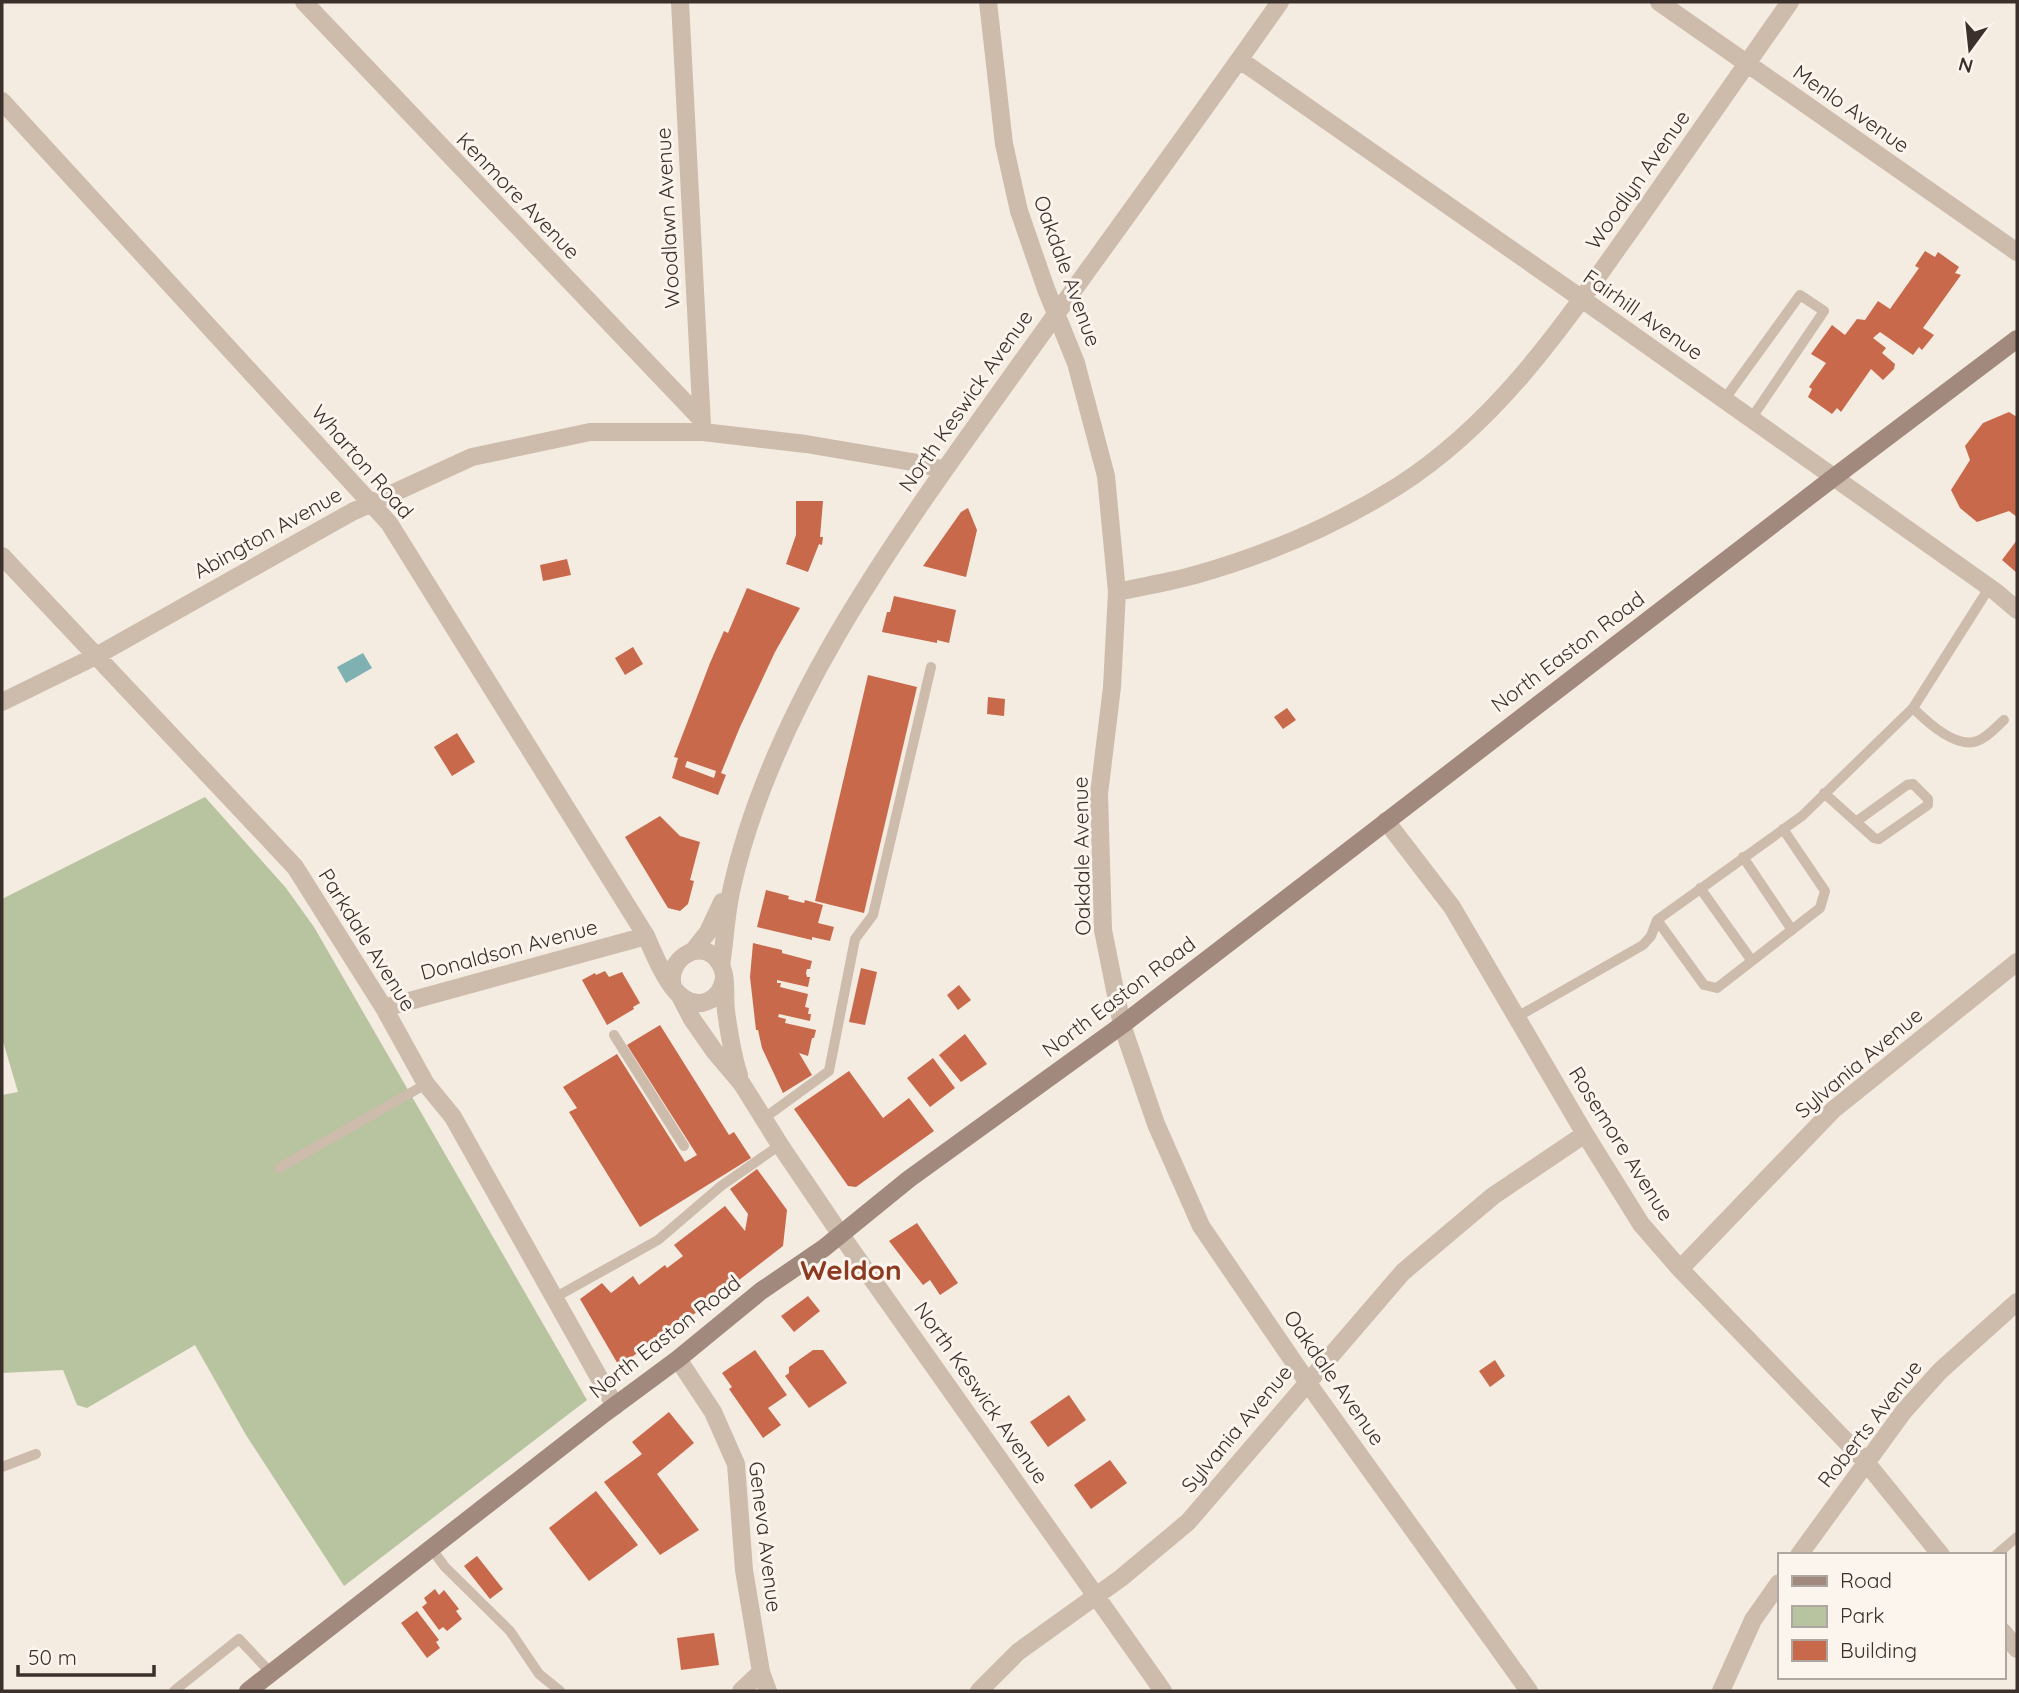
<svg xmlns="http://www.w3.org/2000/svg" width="2019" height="1693" font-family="Quicksand,sans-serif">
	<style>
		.green { fill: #b8c4a0 }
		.water { fill: #7fb0b2 }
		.building { fill: #c8694b; fill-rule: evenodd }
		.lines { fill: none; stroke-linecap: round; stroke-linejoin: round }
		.lane { stroke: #cdbbac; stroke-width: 10 }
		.street { stroke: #cdbbac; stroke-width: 18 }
		.secondary { stroke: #a18a7d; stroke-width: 18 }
		.labels { text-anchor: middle; stroke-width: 6; stroke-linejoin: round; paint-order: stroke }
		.street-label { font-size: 21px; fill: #3b302b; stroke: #fbf5ee }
		.district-label { font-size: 28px; font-weight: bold; fill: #8c3b22; stroke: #fbf5ee }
	</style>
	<rect width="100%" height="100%" fill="#f4ebe1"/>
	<path class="green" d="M205,797L286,888L314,927L587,1400L344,1586L246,1435L195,1345L87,1408L77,1405L63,1370L2,1373V1095L18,1092L2,1038V899Z"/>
	<path class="water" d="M363,653L372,668L346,683L337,667Z"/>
	<path class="building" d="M1925,251L1935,257L1938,252L1959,267L1955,273L1961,275L1923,328L1934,335L1922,350L1919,347L1913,355L1880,332L1873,338L1886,348L1882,353L1895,364L1894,369L1883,380L1871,369L1841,412L1837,408L1832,414L1808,397L1812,389L1809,387L1826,363L1811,354L1832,325L1845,335L1857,319L1865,320L1878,301L1890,309L1919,268L1915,266Z
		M2009,412L2017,417V517L2009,511L1977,522L1960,508L1951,490L1970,460L1965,446L1983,423Z
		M796,501H823L820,537H823L822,545L819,544L808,572L786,564L796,535Z
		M968,508L977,530L966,577L923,566L961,512Z
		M2017,540V573L2002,560Z
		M567,559L571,575L543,581L540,565Z
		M747,588L800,608L775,652L740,727L721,773L726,775L718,795L672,778L678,758L674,757L710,663L724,631L728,633ZM687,761L716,771L714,778L685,767Z
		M894,596L956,610L949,643L937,640V643L882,632L887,612H890Z
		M633,647L643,664L625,675L615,658Z
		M868,675L917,687L864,913L815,901Z
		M988,697L1005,699L1004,716L987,714Z
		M1287,708L1296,720L1283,729L1274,717Z
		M457,733L475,762L452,776L434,747Z
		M660,816L680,836L700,842L690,880L694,881L688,904L680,911L668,908L625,837Z
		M766,890L789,896L788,899L804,903L805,900L823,905L818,923L834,927L830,941L812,937V940L757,927Z
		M753,943L782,950V953L812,961L810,969H807L806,973L807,977H810L808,987L777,980V983H781L780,987L808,994L805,1007L809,1008L808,1014H811L810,1021L779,1014L778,1017L786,1019L785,1023L816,1030L814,1038H812L808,1056L799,1053L812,1075L783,1093L762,1048L758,1030H756L750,977Z
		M861,968L877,972L865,1025L849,1022Z
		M605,971L609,977L622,972L640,1003L633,1007L634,1009L607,1025L582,980L595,973L596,975Z
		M959,985L971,1000L958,1010L947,995Z
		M660,1025L729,1135L734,1132L751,1158L640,1227L569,1112L577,1108L563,1087L617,1054L685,1162L697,1155L627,1045Z
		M965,1034L987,1064L961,1082L939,1055Z
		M933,1058L955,1088L930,1107L907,1078Z
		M849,1071L883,1118L909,1098L934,1131L856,1187L848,1186L794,1109Z
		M757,1169L787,1210L783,1246L730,1287L729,1284L696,1309L698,1311L686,1320L684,1318L664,1334L666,1336L652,1347L650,1344L619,1366L580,1299L602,1283L611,1293L633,1276L639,1285L665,1265L667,1268L683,1256L674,1245L725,1206L745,1231L748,1214L730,1189Z
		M917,1223L958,1283L940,1295L930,1280L923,1285L889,1241Z
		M808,1296L820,1311L794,1332L781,1316Z
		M755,1350L787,1395L768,1408L781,1425L763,1438L729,1389L732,1387L722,1373Z
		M813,1350H823L847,1383L809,1408L785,1376L789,1373V1367Z
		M1495,1360L1505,1376L1490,1387L1479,1371Z
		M1069,1395L1086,1420L1048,1447L1030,1422Z
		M669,1412L694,1443L657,1474L699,1530L660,1555L604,1482L642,1454L632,1442Z
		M1110,1460L1127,1483L1091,1509L1074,1485Z
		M596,1491L638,1545L589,1581L549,1528Z
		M477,1556L503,1589L490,1599L464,1566Z
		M435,1589L439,1595L444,1590L459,1609L456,1611L462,1619L447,1631L443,1627L439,1630L422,1607L427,1603L424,1598Z
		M417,1611L439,1640L436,1642L440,1648L427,1658L401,1623Z
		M714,1633L719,1665L681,1670L677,1638Z"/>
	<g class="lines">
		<path class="lane" d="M1724,400L1800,295L1824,311L1751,419
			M1913,708C1926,721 1956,749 1977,741C1987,738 1996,727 2004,720
			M1824,793L1874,838L1879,839L1928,805V799L1913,784L1907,785L1857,821
			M1743,857L1792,930
			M1700,888L1752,961
			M1657,920L1704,985L1717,988L1820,908L1825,891L1783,829
			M1517,1017L1643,945L1651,936L1657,920L1802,816L1913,708L1989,588
			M614,1035L684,1146
			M763,1119L829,1071L855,939L873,915L931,667
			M279,1168L426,1084
			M554,1298L658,1240L721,1186L780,1145
			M2,1467L36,1454
			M431,1548L445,1567L510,1631L539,1674L560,1691
			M1996,1555L2017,1537
			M174,1691L239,1639L271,1673"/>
		<path class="street" d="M304,2L701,419
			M680,2L702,425
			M988,2L1004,144L1019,211L1046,289L1076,363L1106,476L1117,592L1112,687L1099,794L1103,930L1122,1025L1156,1124L1201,1226L1317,1396L1529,1691
			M1659,2L2017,252
			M1240,60L1582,299L1996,592L2017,610
			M2,101L389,523L646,936C656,958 676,1015 708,1001C718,997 722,989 724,979
			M2,556L295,867L384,1008L426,1084L453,1117L615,1406
			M1117,592C1143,586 1170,582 1195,575C1266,555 1336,525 1398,486C1501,420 1566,321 1635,224C1687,150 1739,76 1790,2
			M2,702L96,656L352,512L472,457L590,432H703L806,444L918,463L944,470
			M1386,821L1452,907L1585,1134L1641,1224L1680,1269L1865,1461L1941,1555
			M693,951L708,932L722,902
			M721,966C725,940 726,913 732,887C774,700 903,528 1013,374C1102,250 1192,127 1280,2
			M673,987C665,959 702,936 719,962C728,975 724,996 726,1011C729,1033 732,1054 739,1075
			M680,996L692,1019L715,1052L742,1084L780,1145L841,1235L1163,1691
			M384,1008L646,936
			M1680,1269L1833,1110L2017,962
			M678,1359L713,1412L736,1464L744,1570L761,1672L768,1691
			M1799,1555L1904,1411L1940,1371L2017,1302
			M2003,1632L2017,1649
			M741,1691L761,1672
			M979,1691L1018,1652L1121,1578L1188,1522L1403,1272L1493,1196L1585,1134
			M1721,1691L1753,1620L1779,1583"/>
		<path class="secondary" d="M248,1691L605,1413L678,1359L761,1291L824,1248L909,1179L1122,1025L1833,478L2017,339"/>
	</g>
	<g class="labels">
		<g class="street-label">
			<text transform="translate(1851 109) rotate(35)" y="7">Menlo Avenue</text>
			<text transform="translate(1638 180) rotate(-55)" y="7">Woodlyn Avenue</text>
			<text transform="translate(518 196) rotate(46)" y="7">Kenmore Avenue</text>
			<text transform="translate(668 218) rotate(-93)" y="7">Woodlawn Avenue</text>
			<text transform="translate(1067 271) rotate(70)" y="7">Oakdale Avenue</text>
			<text transform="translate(1643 315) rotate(35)" y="7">Fairhill Avenue</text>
			<text transform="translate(966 401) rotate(-55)" y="7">North Keswick Avenue</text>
			<text transform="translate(362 462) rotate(49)" y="7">Wharton Road</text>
			<text transform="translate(268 533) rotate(-29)" y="7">Abington Avenue</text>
			<text transform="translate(1568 652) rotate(-37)" y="7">North Easton Road</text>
			<text transform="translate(1082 856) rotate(-91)" y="7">Oakdale Avenue</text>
			<text transform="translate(367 940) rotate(58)" y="7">Parkdale Avenue</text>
			<text transform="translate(509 950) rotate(-15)" y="7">Donaldson Avenue</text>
			<text transform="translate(1119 997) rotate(-37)" y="7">North Easton Road</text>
			<text transform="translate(1859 1063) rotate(-40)" y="7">Sylvania Avenue</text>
			<text transform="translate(1621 1144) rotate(58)" y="7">Rosemore Avenue</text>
			<text transform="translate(665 1337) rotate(-38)" y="7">North Easton Road</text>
			<text transform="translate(1334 1378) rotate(55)" y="7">Oakdale Avenue</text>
			<text transform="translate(981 1393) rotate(55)" y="7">North Keswick Avenue</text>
			<text transform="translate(1870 1424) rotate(-52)" y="7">Roberts Avenue</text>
			<text transform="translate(1237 1429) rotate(-50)" y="7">Sylvania Avenue</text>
			<text transform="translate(765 1537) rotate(83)" y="7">Geneva Avenue</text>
		</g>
		<g class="district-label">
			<text x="851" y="1280">Weldon</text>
		</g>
	</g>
	<rect width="2019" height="1693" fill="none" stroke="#3b302b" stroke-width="7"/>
	<rect x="1778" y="1553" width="228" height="126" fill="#fbf5ee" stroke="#aea6a0" stroke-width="2"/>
	<rect x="1792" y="1576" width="35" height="10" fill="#a18a7d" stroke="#aea6a0" stroke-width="2"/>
	<text x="1840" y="1588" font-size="21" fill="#3b302b">Road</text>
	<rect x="1792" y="1606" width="35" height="21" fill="#b8c4a0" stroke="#aea6a0" stroke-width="2"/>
	<text x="1840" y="1623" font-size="21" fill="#3b302b">Park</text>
	<rect x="1792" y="1640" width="35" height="21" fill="#c8694b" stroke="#aea6a0" stroke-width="2"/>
	<text x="1840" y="1658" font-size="21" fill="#3b302b">Building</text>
	<g transform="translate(1970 49) rotate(195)" stroke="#fbf5ee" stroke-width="5" paint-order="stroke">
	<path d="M0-5L12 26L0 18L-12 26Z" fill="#3b302b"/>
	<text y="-10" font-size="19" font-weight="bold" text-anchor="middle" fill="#3b302b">N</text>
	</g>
	<path d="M18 1665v10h136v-10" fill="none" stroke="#3b302b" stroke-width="3.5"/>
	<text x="28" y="1665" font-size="21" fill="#3b302b" stroke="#fbf5ee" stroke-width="5" paint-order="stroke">50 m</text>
</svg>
